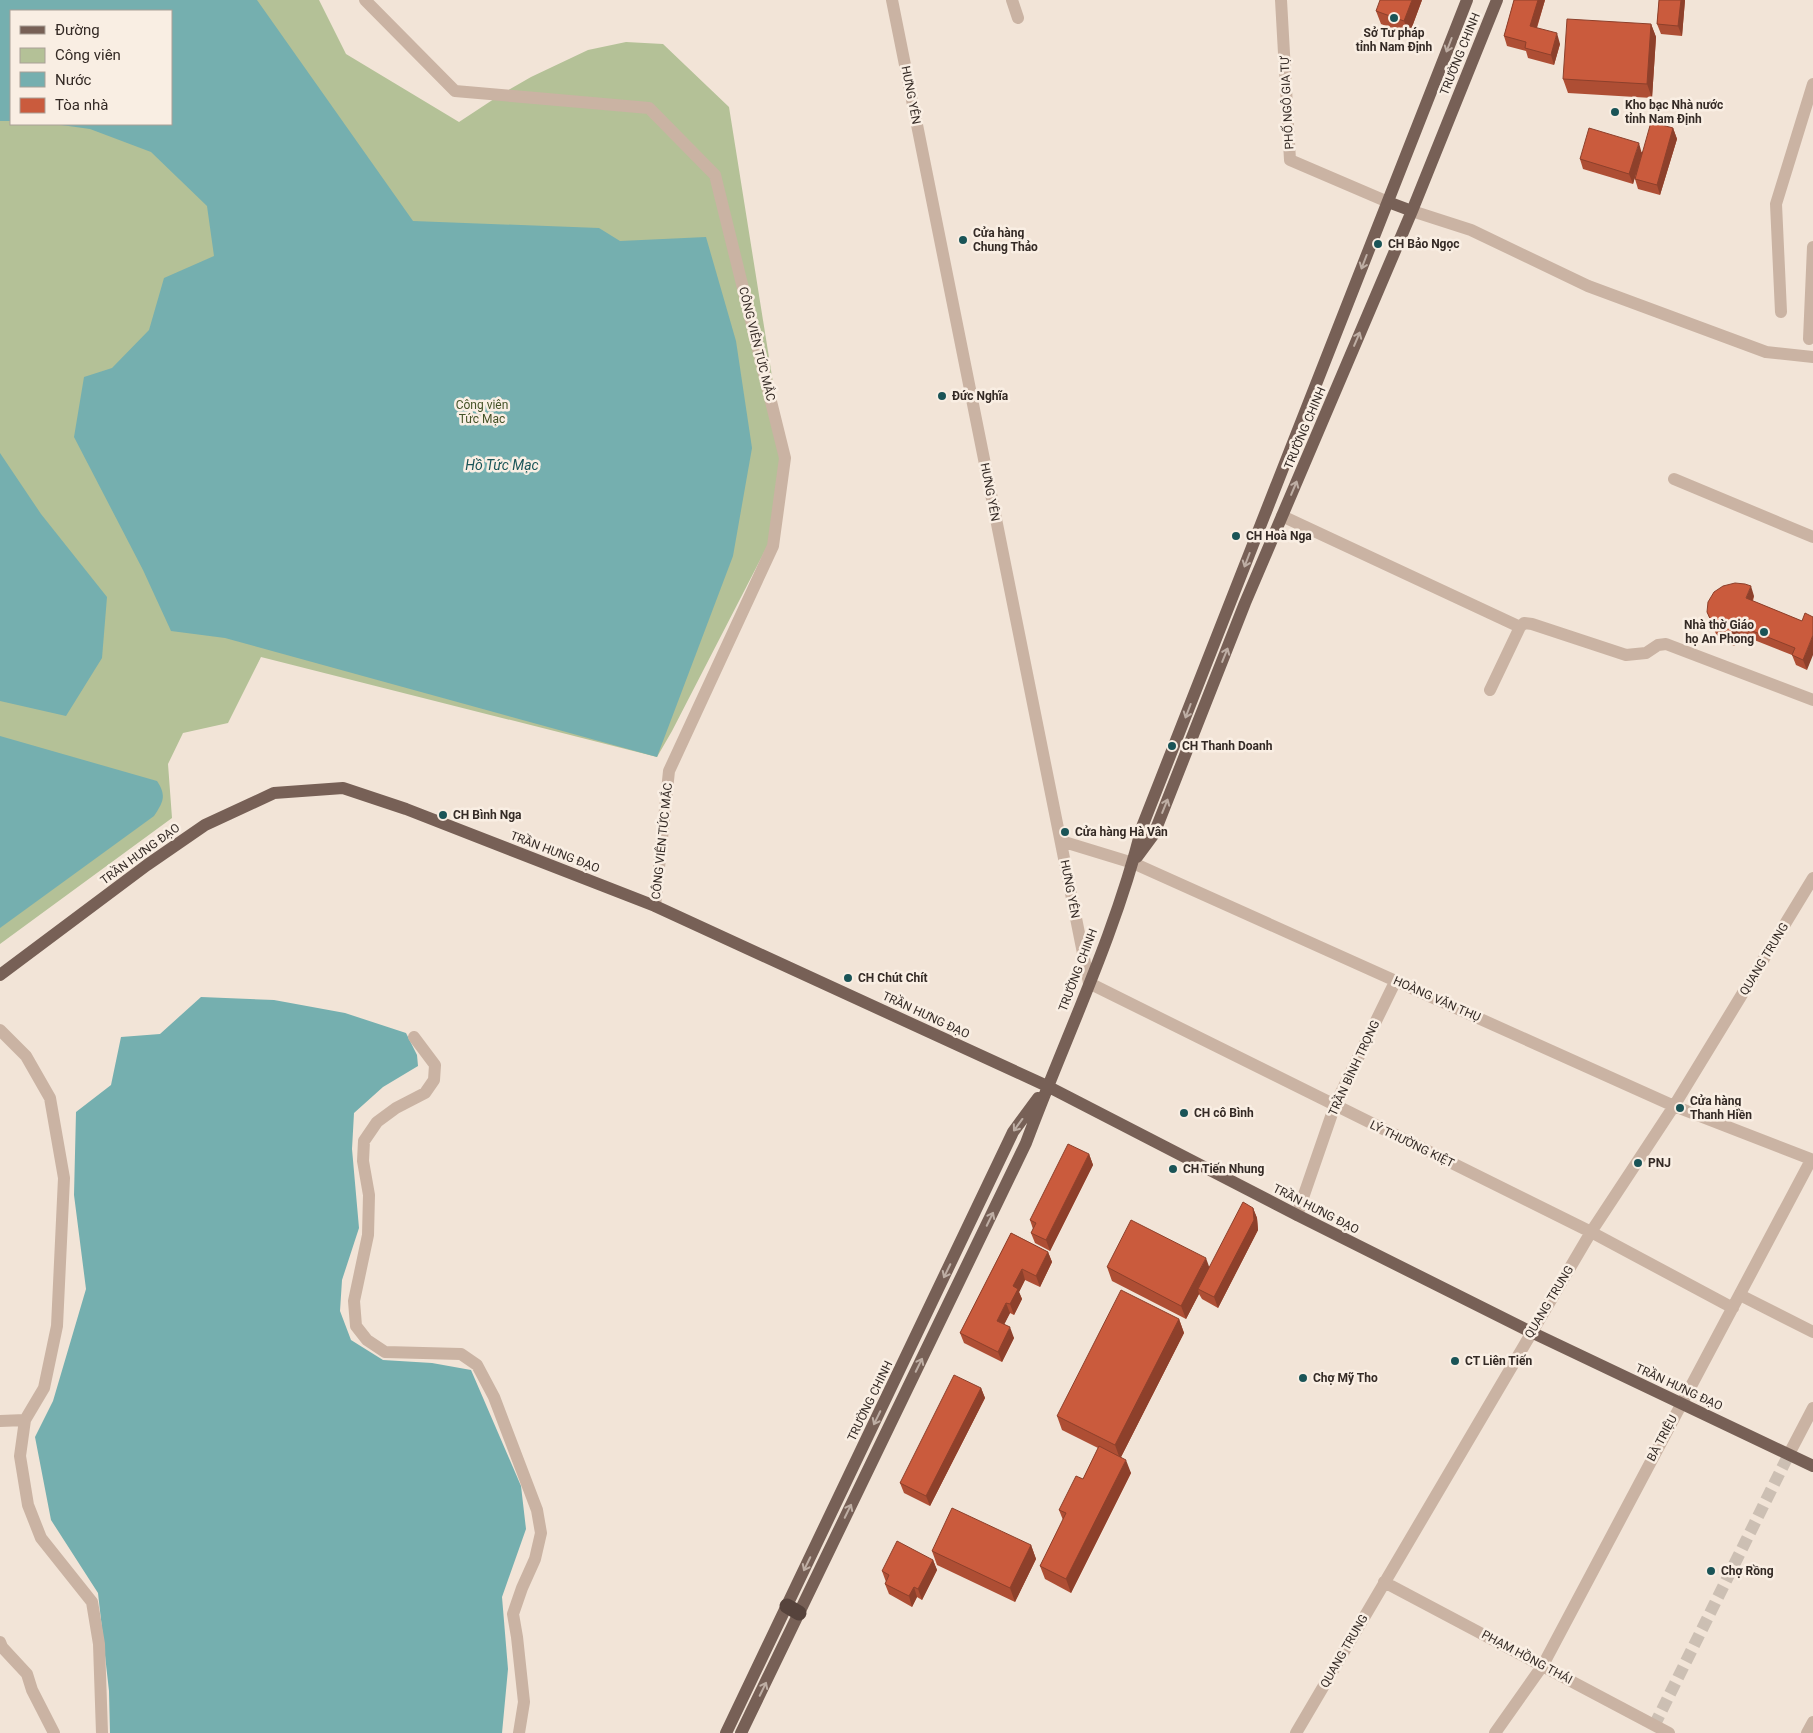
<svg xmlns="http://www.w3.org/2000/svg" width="1813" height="1733" font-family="Roboto,sans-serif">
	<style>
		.green { fill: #b4c197; fill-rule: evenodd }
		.water { fill: #75afaf }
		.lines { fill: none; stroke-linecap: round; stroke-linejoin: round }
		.minor-tunnel { stroke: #ccbfb3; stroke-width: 12; stroke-dasharray: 12 6; stroke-linecap: butt }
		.minor { stroke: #cab3a3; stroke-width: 12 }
		.major { stroke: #776056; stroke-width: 12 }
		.highway { stroke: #56433c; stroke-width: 15 }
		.wall { fill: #ae4e34 }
		.shaded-wall { fill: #8d402b }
		.building { fill: #ca5b3d; stroke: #8d402b }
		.oneway { stroke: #beaea4 }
		.poi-dot { fill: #1a5457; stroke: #f9eee3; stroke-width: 2 }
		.labels { text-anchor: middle; stroke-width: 5; stroke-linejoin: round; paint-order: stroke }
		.poi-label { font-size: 12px; font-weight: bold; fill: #342a25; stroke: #f9eee3; text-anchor: start }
		.street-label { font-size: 12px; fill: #342a25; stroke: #f9eee3 }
		.park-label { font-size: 12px; fill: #455328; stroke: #f9eee3 }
		.water-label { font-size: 14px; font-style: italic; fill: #1a5457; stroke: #f9eee3 }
	</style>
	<rect width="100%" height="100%" fill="#f2e4d7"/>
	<path class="green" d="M0,0H319L346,54L459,122L500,95L531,77L588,50L626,42L663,44L729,107L785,458L774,533L672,731L657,757L261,657L228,723L183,733L168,764L172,818L0,944ZM11,11H171V124H11Z"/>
	<path class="water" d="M0,0H257L413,221L599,228L620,241L706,237L736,341L752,448L733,556L657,757L225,638L171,631L143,570L74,437L84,377L112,368L149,330L164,278L214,256L207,206L151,152L90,129L54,124H171V11H11V121H0Z
		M0,453L41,514L107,597L102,658L66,716L0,701Z
		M0,736L157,781C167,796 163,802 154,816L0,928Z
		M201,997L274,1000L345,1013L406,1033L417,1055L418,1066L383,1087L354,1113L352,1149L359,1228L342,1280L340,1311L351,1340L383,1360L432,1363L471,1370L521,1486L526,1529L502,1597L508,1669L502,1733H110L109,1691L98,1593L51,1520L35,1437L53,1401L86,1289L74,1195L76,1112L111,1085L121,1037L160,1034Z"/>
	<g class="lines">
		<path class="minor-tunnel" d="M1654,1726L1789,1454"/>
		<path class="minor" d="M365,0L455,91L649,108L715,175L785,458L773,546L669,771L655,906
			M892,0L1089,983L1591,1232L1733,1308
			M1012,0L1018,18
			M1281,0L1290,160L1388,202
			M1412,211L1471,230L1588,286L1766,352L1813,357
			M1781,312L1776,204L1813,84
			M1809,339L1813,247
			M1674,479L1813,537
			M1282,516L1520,627
			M1490,690L1520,627L1524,623L1532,624L1626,655L1646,653L1658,645L1666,644L1813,700
			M1061,841L1133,863L1674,1106L1813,1160
			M0,1030L26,1056L50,1098L64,1178L57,1326L44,1388L25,1420L20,1456L28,1505L41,1538L92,1602L99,1644L102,1733
			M414,1037L435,1065L434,1080L425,1093L396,1108L377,1122L364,1141L363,1161L369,1195L368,1235L354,1301L356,1326L367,1340L385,1352L461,1354L477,1365L494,1397L537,1510L541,1533L535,1559L522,1588L513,1614L517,1637L524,1702L519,1733
			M1297,1215L1335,1105L1396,980
			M1740,1295L1813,1332
			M0,1421L25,1420
			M1789,1454L1813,1408
			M1384,1582L1669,1733
			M0,1642L2,1647L27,1674L32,1690L54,1733
			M1296,1733L1591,1232L1674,1106L1813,878
			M1495,1733L1543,1665L1811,1160
			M1807,1733L1813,1722"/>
		<path class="major" d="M1388,202L1412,211
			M1137,857L1154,834L1245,603L1412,211L1497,0
			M0,975L147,865L205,825L274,793L343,788L406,809L655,906L1047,1086L1297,1215L1531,1332L1813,1466
			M726,1733L1013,1132L1038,1098
			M741,1733L1026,1143C1065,1038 1115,936 1142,827L1467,0"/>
		<path class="highway" d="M787,1606L799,1613"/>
	</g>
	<path class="wall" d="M1422,0L1409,35L1381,24L1376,11Z
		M1514,0H1545L1537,28L1560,44L1554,65L1528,58L1526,51L1507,46L1504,36Z
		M1659,0H1685L1682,36L1661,34L1657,24Z
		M1651,24L1656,37L1652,98L1568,93L1563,79Z
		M1673,128L1677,139L1660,195L1638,189L1635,179L1636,173L1633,184L1583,169L1580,159L1642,152Z
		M1754,596L1753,601L1802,621L1807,670L1796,665L1792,655L1739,634L1734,646L1723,641L1716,634L1707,612Z
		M1089,1154L1093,1165L1050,1251L1035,1243L1031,1233L1033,1229L1030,1220Z
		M1253,1208L1257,1218L1258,1230L1218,1308L1202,1299L1199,1294L1186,1319L1112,1281L1107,1267L1209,1268Z
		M1011,1233L1048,1252L1052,1262L1040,1287L1025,1280L1019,1292L1022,1299L1014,1315L1010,1313L1004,1324L1014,1338L1002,1362L964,1343L960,1333Z
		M1179,1319L1184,1333L1121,1457L1131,1473L1071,1593L1045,1579L1040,1566L1063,1520L1059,1510L1083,1479L1098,1448L1062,1430L1057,1416Z
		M981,1388L985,1398L930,1506L904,1493L900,1483Z
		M1031,1545L1036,1559L1015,1602L937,1565L932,1551Z
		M933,1560L937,1570L922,1600L917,1597L912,1607L889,1594L885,1584L886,1582L882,1571Z"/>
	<path class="shaded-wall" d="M1412,0H1422L1409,35L1404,21Z
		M1538,0H1545L1534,36L1530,26Z
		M1681,0H1685L1682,36L1678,26Z
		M1651,24L1656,37L1652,98L1647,84Z
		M1557,33L1560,44L1554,65L1551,55Z
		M1673,128L1677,139L1660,195L1657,185Z
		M1639,143L1642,154L1633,184L1629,174Z
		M1751,586L1754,596L1749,608L1746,598Z
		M1735,624L1739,634L1734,646L1731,636Z
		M1813,635V655L1807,670L1803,660Z
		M1089,1154L1093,1165L1050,1251L1046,1240Z
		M1253,1208L1257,1218L1258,1230L1218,1308L1214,1297Z
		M1048,1252L1052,1262L1040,1287L1036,1276Z
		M1206,1258L1211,1272L1198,1289L1199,1294L1186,1319L1181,1306Z
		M1022,1269L1025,1280L1019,1292L1022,1299L1014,1315L1010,1304L1013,1286Z
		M1006,1303L1010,1313L1001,1331L997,1321Z
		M1179,1319L1184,1333L1120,1459L1115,1445Z
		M1010,1327L1014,1338L1002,1362L998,1352Z
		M981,1388L985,1398L930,1506L926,1496Z
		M1126,1460L1131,1473L1071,1593L1066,1579Z
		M1031,1545L1036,1559L1015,1602L1010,1588Z
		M933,1560L937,1570L922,1600L918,1589Z
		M914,1587L917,1597L912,1607L909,1596Z"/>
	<path class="building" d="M1380,0H1412L1404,21L1376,11Z
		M1514,0H1538L1530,26L1557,33L1551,55L1525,48L1526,42L1504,36Z
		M1659,0H1681L1678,26L1657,24Z
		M1567,19L1651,24L1647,84L1563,79Z
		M1651,122L1673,128L1657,185L1635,179Z
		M1589,128L1639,143L1629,174L1580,159Z
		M1735,583L1745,584L1751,586L1746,598L1802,621L1805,613L1813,617V635L1803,660L1792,655L1795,648L1735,624L1731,636L1719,631L1712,623L1707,612L1708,602L1714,592L1723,586Z
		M1068,1144L1089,1154L1046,1240L1031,1233L1036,1223L1030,1220Z
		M1243,1202L1253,1208L1254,1220L1214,1297L1198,1289Z
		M1131,1220L1206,1258L1181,1306L1107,1267Z
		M1011,1233L1048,1252L1036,1276L1022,1269L1013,1286L1018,1289L1010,1304L1006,1303L997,1321L1010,1327L998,1352L960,1333Z
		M1121,1290L1179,1319L1115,1445L1057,1416Z
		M954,1375L981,1388L926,1496L900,1483Z
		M1099,1446L1126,1460L1066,1579L1040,1566L1066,1513L1059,1510L1076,1476L1083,1479Z
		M952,1508L1031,1545L1010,1588L932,1551Z
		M897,1541L933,1560L918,1589L914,1587L909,1596L885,1584L889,1575L882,1571Z"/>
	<defs><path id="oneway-shaft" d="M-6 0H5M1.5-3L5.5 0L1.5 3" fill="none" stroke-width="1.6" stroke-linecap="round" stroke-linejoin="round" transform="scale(1.25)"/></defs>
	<g class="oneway">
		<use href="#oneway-shaft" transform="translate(1449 45) rotate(111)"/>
		<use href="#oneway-shaft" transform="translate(1364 262) rotate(111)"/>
		<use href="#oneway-shaft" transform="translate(1357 339) rotate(-67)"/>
		<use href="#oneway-shaft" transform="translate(1294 488) rotate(-67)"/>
		<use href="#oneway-shaft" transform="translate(1247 560) rotate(111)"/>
		<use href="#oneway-shaft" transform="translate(1225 655) rotate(-68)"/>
		<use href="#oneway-shaft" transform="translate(1188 711) rotate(111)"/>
		<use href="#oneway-shaft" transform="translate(1165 806) rotate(-68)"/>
		<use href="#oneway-shaft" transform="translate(1018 1125) rotate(126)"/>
		<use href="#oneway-shaft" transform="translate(990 1219) rotate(-64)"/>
		<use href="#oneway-shaft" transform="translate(947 1271) rotate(116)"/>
		<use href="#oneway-shaft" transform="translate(919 1365) rotate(-64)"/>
		<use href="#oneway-shaft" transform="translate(877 1418) rotate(116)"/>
		<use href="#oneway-shaft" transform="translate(848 1511) rotate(-64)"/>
		<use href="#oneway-shaft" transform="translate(807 1564) rotate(116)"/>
		<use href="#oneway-shaft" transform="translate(763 1689) rotate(-64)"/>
	</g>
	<g class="poi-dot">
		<circle cx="1394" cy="18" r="5"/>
		<circle cx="1615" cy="112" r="5"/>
		<circle cx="963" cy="240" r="5"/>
		<circle cx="1378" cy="244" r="5"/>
		<circle cx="942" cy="396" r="5"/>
		<circle cx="1236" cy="536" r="5"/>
		<circle cx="1764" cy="632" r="5"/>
		<circle cx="1172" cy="746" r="5"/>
		<circle cx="443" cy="815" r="5"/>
		<circle cx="1065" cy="832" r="5"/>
		<circle cx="848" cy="978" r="5"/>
		<circle cx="1680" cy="1108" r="5"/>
		<circle cx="1184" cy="1113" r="5"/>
		<circle cx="1638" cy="1163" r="5"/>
		<circle cx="1173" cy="1169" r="5"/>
		<circle cx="1455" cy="1361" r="5"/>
		<circle cx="1303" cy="1378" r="5"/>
		<circle cx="1711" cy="1571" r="5"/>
	</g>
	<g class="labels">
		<g class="poi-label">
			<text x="1394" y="37" text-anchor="middle">Sở Tư pháp<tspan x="1394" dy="14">tỉnh Nam Định</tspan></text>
			<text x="1625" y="109">Kho bạc Nhà nước<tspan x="1625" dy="14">tỉnh Nam Định</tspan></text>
			<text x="973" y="237">Cửa hàng<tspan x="973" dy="14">Chung Thảo</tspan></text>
			<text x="1388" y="248">CH Bảo Ngọc</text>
			<text x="952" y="400">Đức Nghĩa</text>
			<text x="1246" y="540">CH Hoà Nga</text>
			<text x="1754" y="629" text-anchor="end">Nhà thờ Giáo<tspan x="1754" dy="14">họ An Phong</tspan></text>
			<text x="1182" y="750">CH Thanh Doanh</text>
			<text x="453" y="819">CH Bình Nga</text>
			<text x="1075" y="836">Cửa hàng Hà Vân</text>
			<text x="858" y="982">CH Chút Chít</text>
			<text x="1690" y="1105">Cửa hàng<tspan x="1690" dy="14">Thanh Hiền</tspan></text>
			<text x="1194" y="1117">CH cô Bình</text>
			<text x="1648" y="1167">PNJ</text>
			<text x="1183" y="1173">CH Tiến Nhung</text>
			<text x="1465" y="1365">CT Liên Tiến</text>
			<text x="1313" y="1382">Chợ Mỹ Tho</text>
			<text x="1721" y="1575">Chợ Rồng</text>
		</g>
		<g class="street-label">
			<text transform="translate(1460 54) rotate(-68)" y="4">TRƯỜNG CHINH</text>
			<text transform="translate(911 95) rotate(79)" y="4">HƯNG YÊN</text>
			<text transform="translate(1287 103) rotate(-93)" y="4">PHỐ NGÔ GIA TỰ</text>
			<text transform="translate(757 344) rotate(76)" y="4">CÔNG VIÊN TỨC MẮC</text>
			<text transform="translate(1305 428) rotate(-67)" y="4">TRƯỜNG CHINH</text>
			<text transform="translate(990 492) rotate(79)" y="4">HƯNG YÊN</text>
			<text transform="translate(662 841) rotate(-84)" y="4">CÔNG VIÊN TỨC MẮC</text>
			<text transform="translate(555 852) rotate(21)" y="4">TRẦN HƯNG ĐẠO</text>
			<text transform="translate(140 854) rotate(-36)" y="4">TRẦN HƯNG ĐẠO</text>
			<text transform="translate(1070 889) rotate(79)" y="4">HƯNG YÊN</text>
			<text transform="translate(1764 959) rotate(-59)" y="4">QUANG TRUNG</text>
			<text transform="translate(1078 970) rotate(-69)" y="4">TRƯỜNG CHINH</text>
			<text transform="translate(1437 999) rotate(24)" y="4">HOÀNG VĂN THỤ</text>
			<text transform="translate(926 1015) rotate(25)" y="4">TRẦN HƯNG ĐẠO</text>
			<text transform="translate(1354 1068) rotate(-65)" y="4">TRẦN BÌNH TRỌNG</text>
			<text transform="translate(1412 1144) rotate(26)" y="4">LÝ THƯỜNG KIỆT</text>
			<text transform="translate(1316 1209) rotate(27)" y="4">TRẦN HƯNG ĐẠO</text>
			<text transform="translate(1549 1302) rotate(-59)" y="4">QUANG TRUNG</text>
			<text transform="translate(1679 1387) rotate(25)" y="4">TRẦN HƯNG ĐẠO</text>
			<text transform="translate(870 1401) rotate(-64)" y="4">TRƯỜNG CHINH</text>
			<text transform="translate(1662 1438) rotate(-62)" y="4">BÀ TRIỆU</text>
			<text transform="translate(1344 1651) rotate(-60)" y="4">QUANG TRUNG</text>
			<text transform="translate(1527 1657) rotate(28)" y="4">PHẠM HỒNG THÁI</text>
		</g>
		<g class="park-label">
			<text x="482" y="409">Công viên<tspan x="482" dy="14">Tức Mạc</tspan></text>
		</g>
		<g class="water-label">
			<text x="502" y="470">Hồ Tức Mạc</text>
		</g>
	</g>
	<rect x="10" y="10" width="162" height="115" fill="#f9eee3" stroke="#aaa097"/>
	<rect x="20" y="26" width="25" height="8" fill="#776056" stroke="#aaa097"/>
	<text x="55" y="35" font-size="15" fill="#342a25">Đường</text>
	<rect x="20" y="48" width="25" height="15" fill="#b4c197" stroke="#aaa097"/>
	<text x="55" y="60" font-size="15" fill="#342a25">Công viên</text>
	<rect x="20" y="72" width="25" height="15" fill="#75afaf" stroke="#aaa097"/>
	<text x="55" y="85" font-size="15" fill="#342a25">Nước</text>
	<rect x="20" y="98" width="25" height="15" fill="#ca5b3d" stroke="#aaa097"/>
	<text x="55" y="110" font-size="15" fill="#342a25">Tòa nhà</text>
</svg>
